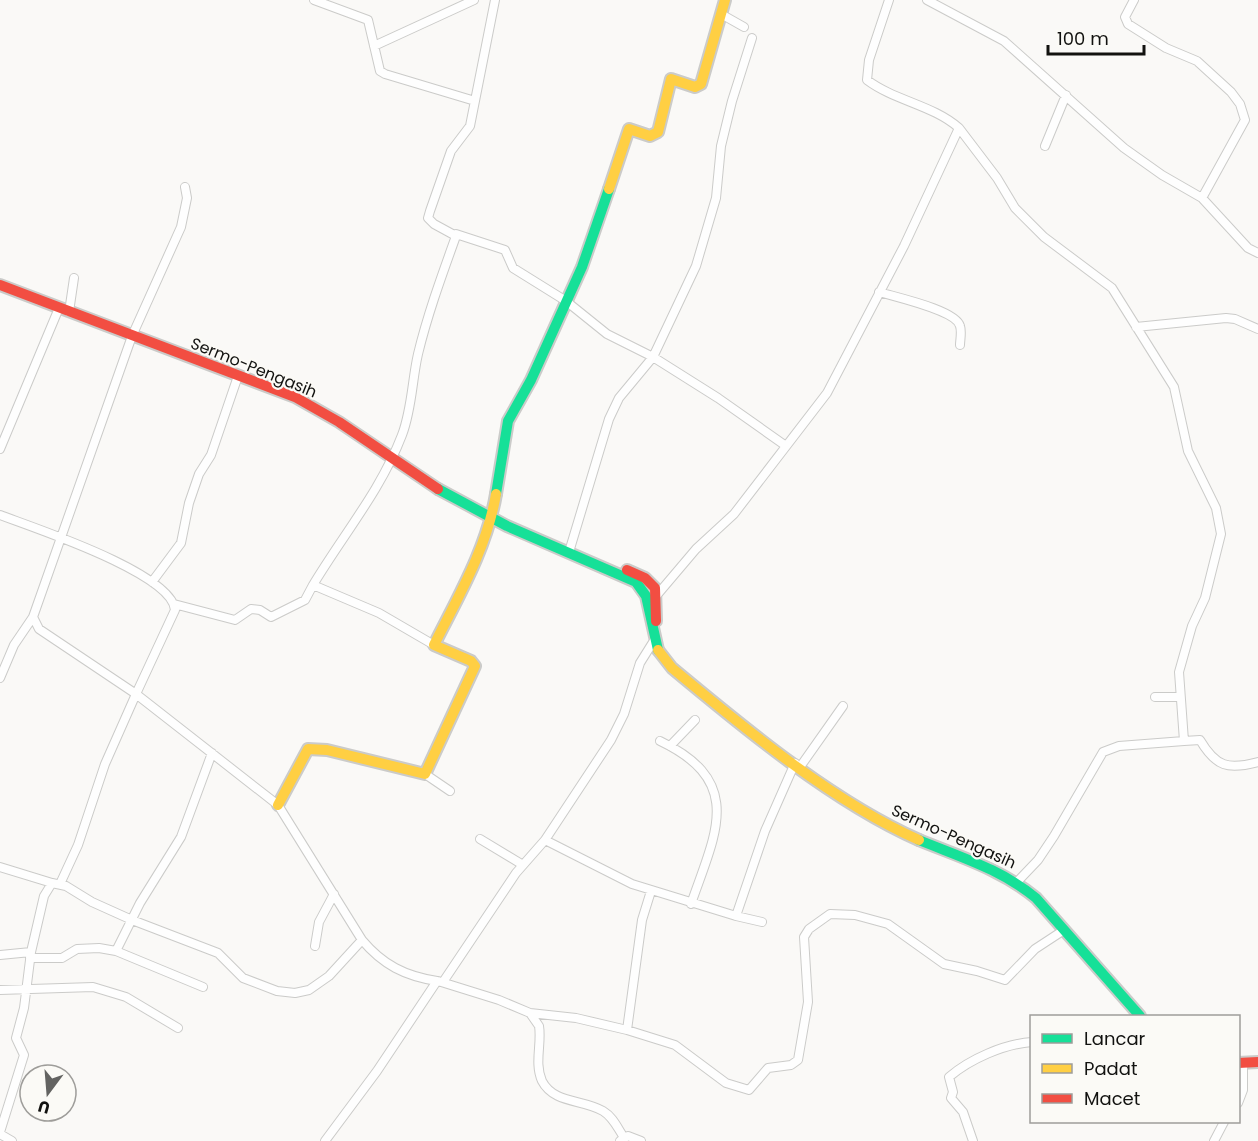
<svg xmlns="http://www.w3.org/2000/svg" width="1258" height="1141" font-family="Poppins,sans-serif">
	<style>
		.lines { fill: none; stroke-linecap: round; stroke-linejoin: round }
		.street-casing { stroke: #cbcbc9; stroke-width: 10 }
		.fast-casing { stroke: #cbcbc9; stroke-width: 14 }
		.slow-casing { stroke: #cbcbc9; stroke-width: 14 }
		.jam-casing { stroke: #cbcbc9; stroke-width: 14 }
		.street { stroke: #fefefe; stroke-width: 8 }
		.fast { stroke: #16e098; stroke-width: 10 }
		.slow { stroke: #ffcf43; stroke-width: 10 }
		.jam { stroke: #f24e42; stroke-width: 10 }
		.labels { text-anchor: middle; stroke-width: 4.5; stroke-linejoin: round; paint-order: stroke }
		.street-label { font-size: 16px; fill: #121210; stroke: #fbfaf6 }
	</style>
	<rect width="100%" height="100%" fill="#faf9f7"/>
	<g class="lines">
		<g class="street-casing">
			<path id="street" d="M314,0L368,20L380,71L385,74L475,101
				M927,0L1004,41L1124,148L1162,175L1202,198L1245,120L1240,104L1231,92L1197,61L1166,48L1128,24L1125,17L1134,0
				M721,14L744,27
				M374,46L474,0
				M959,128L997,178L1015,208L1044,237L1112,288L1174,387L1188,451L1216,508L1221,534L1205,598L1192,626L1179,672L1184,741L1119,746L1103,752L1054,836L1038,860L1018,881
				M1045,146L1066,95
				M1202,198L1248,248L1258,253
				M456,234L505,250L513,268L566,301L607,334L653,357L718,398L786,446
				M879,292C895,297 956,310 960,326C962,332 960,340 960,345
				M69,312L74,278
				M1136,327L1226,318L1235,319L1258,329
				M0,449L59,308
				M0,515C34,528 172,573 175,610L136,694L278,805L362,940C383,965 405,976 437,981L377,1071L325,1141
				M569,552L609,419L619,398L653,357L696,266L716,198L721,146L732,101L752,38
				M152,582L181,543L189,503L199,474L211,455L238,376
				M657,595L696,549L734,514L827,393L904,246L959,128C933,105 895,101 867,80L869,60L889,0
				M174,604L235,620L251,609L260,610L271,617L305,600L313,585
				M434,645L379,613L313,585C343,535 381,490 402,435C412,409 412,380 418,354C428,313 442,275 456,236L434,224L428,218L430,211L451,151L470,126L495,0
				M0,678L14,645L33,617
				M1155,697H1180
				M660,741C746,782 715,834 691,904
				M1184,741L1200,740C1216,767 1228,770 1258,762
				M670,746L695,720
				M800,767L843,706
				M425,774L450,791
				M480,839L523,865
				M545,840L632,884L736,916L765,831L795,763
				M0,867L52,883
				M60,884L78,845L105,764L136,694L39,629L33,617L132,336L181,227L187,198L185,187
				M736,916L762,922
				M315,946L319,922L334,894
				M116,951L140,903L181,837L212,753
				M0,955L31,952
				M30,958H62L77,949L99,948L116,951L203,987
				M438,981L499,1000L530,1013L576,1018L627,1030L642,920L651,891
				M443,982L516,873L545,840L611,740L624,714L640,663L655,639
				M0,990L93,987L126,997L178,1028
				M530,1013L539,1026C542,1043 534,1063 542,1081C554,1104 583,1099 603,1111C613,1117 617,1127 623,1136
				M627,1030L675,1045L726,1083L749,1090L768,1068L791,1065L798,1060L808,1002L804,937L809,929L830,914L855,915L888,924L944,964L977,971L1005,980L1035,949L1064,930
				M1238,1103L1243,1090V1063
				M0,1132L24,1055L16,1038L24,1008L31,952L44,896L52,883L66,886L92,902L132,920L218,953L243,978L277,991L295,993L309,990L329,976L362,940
				M0,1134L12,1141
				M620,1141L628,1136L641,1141
				M973,1141L963,1112L951,1098L953,1092L949,1077C970,1059 1004,1044 1032,1042
				M1214,1141L1224,1122"/>
		</g>
		<g class="fast-casing">
			<path id="fast" d="M438,489L507,526L636,582L646,596L658,650
				M496,494L508,421L531,380L582,267L609,189
				M919,840C960,857 1001,869 1036,898L1140,1016"/>
		</g>
		<g class="slow-casing">
			<path id="slow" d="M609,189L629,129L650,136L658,132L671,79L695,87L701,84L725,0
				M658,650L672,668C744,728 833,802 919,840
				M278,805L308,749L327,750L425,774L475,666L471,661L434,645C458,597 487,548 496,494"/>
		</g>
		<g class="jam-casing">
			<path id="jam" d="M0,285L295,397L339,422L438,489
				M627,570L645,578L655,588L656,621
				M1238,1063L1258,1062"/>
		</g>
		<use href="#street" class="street"/>
		<use href="#fast" class="fast"/>
		<use href="#slow" class="slow"/>
		<use href="#jam" class="jam"/>
	</g>
	<g class="labels">
		<g class="street-label">
			<text transform="translate(254 367) rotate(22)" y="6">Sermo-Pengasih</text>
			<text transform="translate(954 836) rotate(24)" y="6">Sermo-Pengasih</text>
		</g>
	</g>
	<rect x="1030" y="1015" width="210" height="108" fill="#fbfaf6" stroke="#9e9d9a" stroke-width="1.5"/>
	<rect x="1042" y="1034" width="30" height="9" fill="#16e098" stroke="#9e9d9a" stroke-width="1.5"/>
	<text x="1084" y="1045" font-size="18" fill="#121210">Lancar</text>
	<rect x="1042" y="1064" width="30" height="9" fill="#ffcf43" stroke="#9e9d9a" stroke-width="1.5"/>
	<text x="1084" y="1075" font-size="18" fill="#121210">Padat</text>
	<rect x="1042" y="1094" width="30" height="9" fill="#f24e42" stroke="#9e9d9a" stroke-width="1.5"/>
	<text x="1084" y="1105" font-size="18" fill="#121210">Macet</text>
	<g transform="translate(48 1093) rotate(196)"><circle r="28" fill="#fbfaf6" stroke="#9e9d9a" stroke-width="1.5"/>
	<path d="M0-4.5L10 22L0 15L-10 22Z" fill="#636361"/>
	<text y="-9" font-size="16" font-weight="bold" text-anchor="middle" fill="#121210">U</text>
	</g>
	<path d="M1048 45v9h96v-9" fill="none" stroke="#121210" stroke-width="3"/>
	<text x="1057" y="45" font-size="18" fill="#121210" stroke="#fbfaf6" stroke-width="4.5" paint-order="stroke">100 m</text>
</svg>
